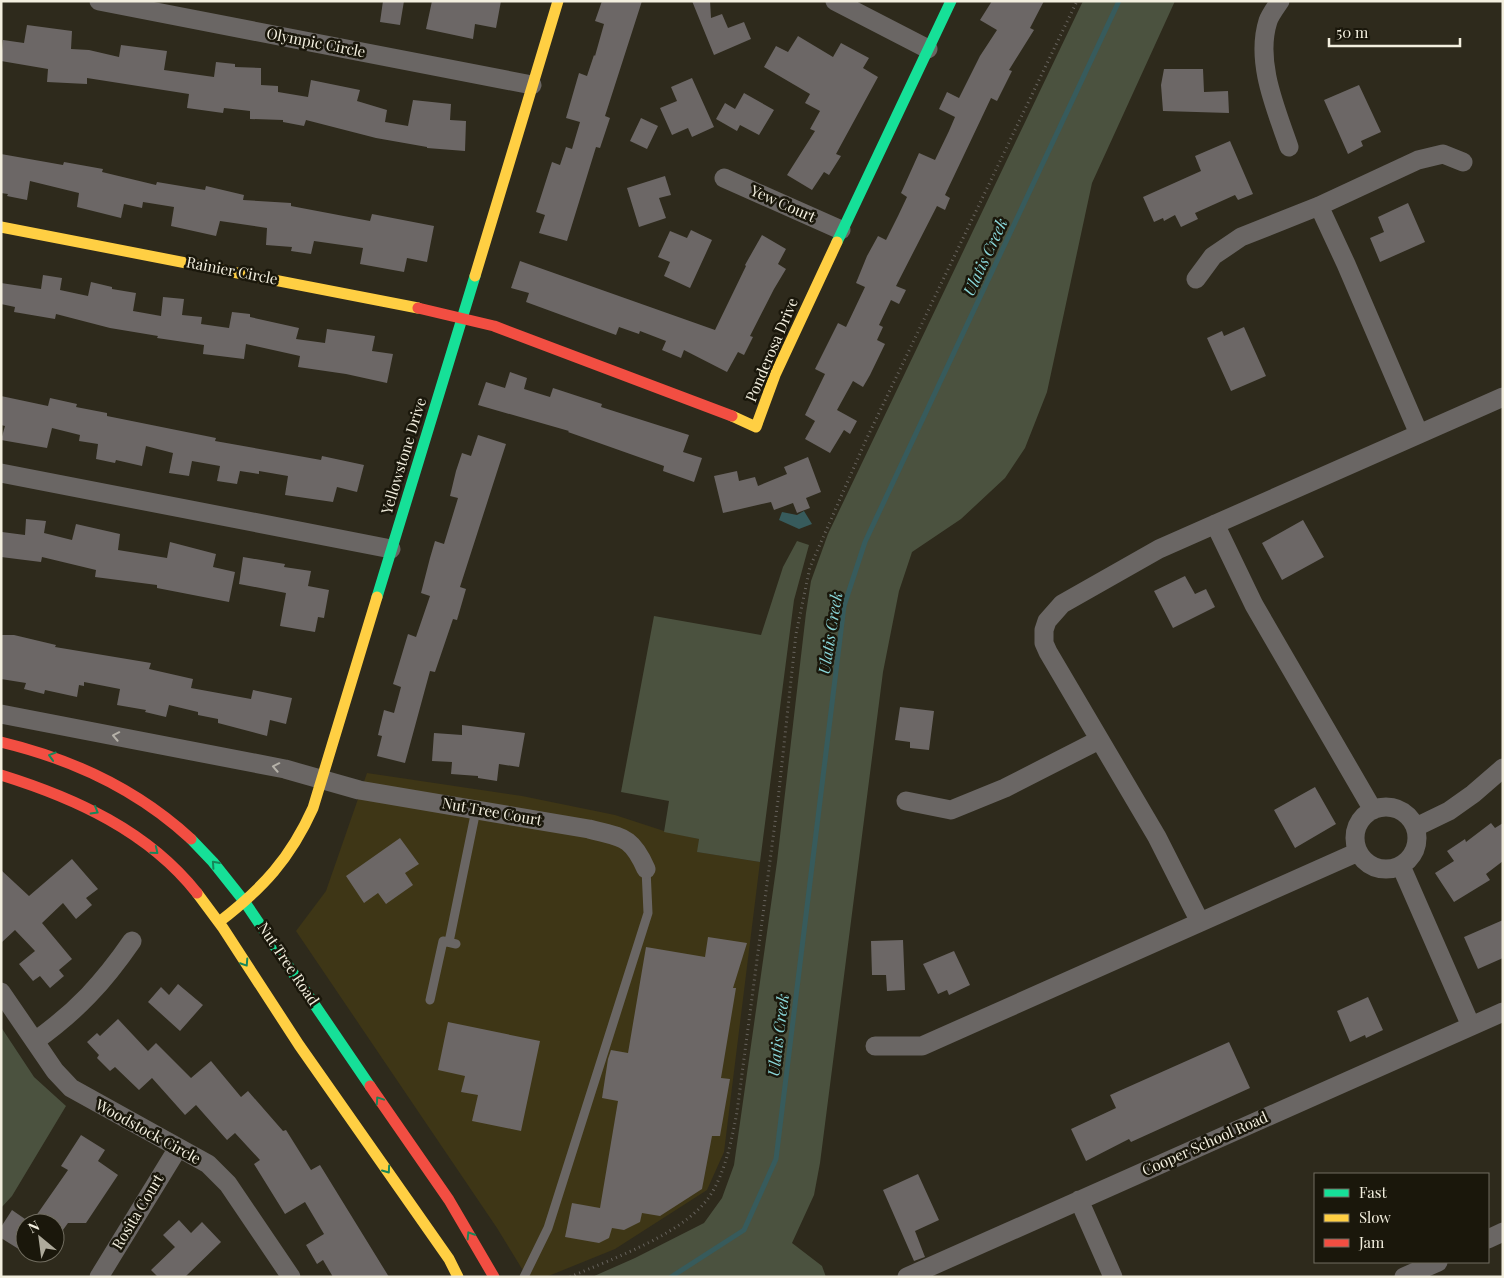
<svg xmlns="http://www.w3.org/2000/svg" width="1504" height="1278" font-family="'Playfair Display',serif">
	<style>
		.built { fill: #3e3616 }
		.green { fill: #4b523f }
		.water { fill: #375b5c }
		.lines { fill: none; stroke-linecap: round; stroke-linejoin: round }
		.stream { stroke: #375b5c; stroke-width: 5 }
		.building { fill: #6c6766 }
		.path { stroke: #67635d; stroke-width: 3; stroke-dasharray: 1 4; stroke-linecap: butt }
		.lane { stroke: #6a6664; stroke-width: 9 }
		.street { stroke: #6a6664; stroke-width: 19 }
		.fast { stroke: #16e098; stroke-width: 11 }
		.slow { stroke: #ffcf43; stroke-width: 11 }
		.jam { stroke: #f24e42; stroke-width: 11 }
		.oneway { stroke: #b5b1a8 }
		.oneway2 { stroke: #188659 }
		.labels { text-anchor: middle; stroke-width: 5; stroke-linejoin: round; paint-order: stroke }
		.street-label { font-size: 15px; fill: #f3efdf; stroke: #1a170b }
		.water-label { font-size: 16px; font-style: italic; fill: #89d6d9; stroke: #1a170b }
	</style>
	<rect width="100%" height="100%" fill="#2e2a1c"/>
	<path class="built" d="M367,773L522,796L615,815L664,831L699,839L698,852L760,862L724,1152L707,1190L615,1249L546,1277H527L497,1228L296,931L326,891Z"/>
	<path class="green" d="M1083,1H1175L1092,183L1047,392L1025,448L1005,478L961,519L912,552L899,591L883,672L820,1163L814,1195L792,1243L822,1266L826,1277H592L635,1258L704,1223L722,1198L734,1165L777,862L806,613L811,581L828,534Z
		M797,541L809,545L794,600L760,862L697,852L699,839L664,832L669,801L621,792L654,616L761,635L783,567Z
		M1,1027L34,1077L66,1106L12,1196L1,1208Z"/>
	<path class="water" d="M804,511L812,524L799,529L779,520L782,512L797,515Z"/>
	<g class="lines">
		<path class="stream" d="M671,1277L744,1230L776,1159L844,606L865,542L1119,1"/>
	</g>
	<path class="building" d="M383,1H404L400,25L380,22Z
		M432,1H501L496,28L475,24L473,39L426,29Z
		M602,1H642L605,116L610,118L600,148L596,147L567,241L539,233L545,215L536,212L552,162L560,165L566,147L572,149L580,122L566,118L579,73L587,76L594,55L595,56L604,24L595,21Z
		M692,1H710L711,18L722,14L728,28L744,22L751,39L714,55Z
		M992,1H1044L1030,28L1034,30L1009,70L1012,71L997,101L991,98L945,195L950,198L945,210L937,206L896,286L906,290L899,304L891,300L879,325L883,327L877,340L885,344L870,375L863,387L853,381L837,410L857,421L850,434L844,430L830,453L805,439L815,421L805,415L825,374L815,369L838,323L846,327L865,287L856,283L867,256L878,236L886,240L898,216L907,197L901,193L919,153L935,160L949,131L955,117L939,109L947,92L959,98L980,56L997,30L980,20Z
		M27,25L72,31L71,49L89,50L119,57L121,45L167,51L164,70L214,77L216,62L235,64V67L261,68V85L278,86V92L308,97L311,80L360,90L357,101L387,110L385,122L408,126L413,100L451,104L450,120L466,121L465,151L427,148V147L376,138L306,120L304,126L283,122V120L250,119V111L224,108L223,113L187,108L189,94L87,78V84L47,82L48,69L1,61L3,40L24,43Z
		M798,36L833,57L841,43L869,58L863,68L878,77L836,154L841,156L829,175L824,172L812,190L787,175L815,131L810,129L820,111L805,103L810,94L764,67L776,46L788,52Z
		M1164,69H1203L1204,92L1228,91L1229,113L1163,111L1161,85Z
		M692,78L714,127L692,137L688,128L672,135L660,108L677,101L671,87Z
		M1359,85L1381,132L1361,141L1363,146L1348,154L1324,100Z
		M744,93L774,110L759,135L740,125L737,131L716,119L725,103L735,109Z
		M641,118L658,126L647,149L630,141Z
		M1230,141L1253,194L1238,200L1235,195L1195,213L1198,219L1181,227L1175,215L1164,221L1163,218L1154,222L1143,197L1201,171L1195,156Z
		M1,154L63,165L64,162L103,169L102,172L156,185L157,182L205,190L206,186L244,195L243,200L291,203V206L370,221L372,214L434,226L427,262L407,258L404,272L360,264L363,248L314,241L311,254L291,251L292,247L266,245L267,228L220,221L216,236L171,226L174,207L143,202L142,208L124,204L121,218L77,207L79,193L30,181L27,200L7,196L8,194L1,193Z
		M665,176L671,195L659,198L666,218L639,227L627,188Z
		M1408,203L1425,242L1380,262L1370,238L1384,232L1378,217Z
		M691,230L712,240L690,288L664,276L670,262L658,257L670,231L687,238Z
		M762,235L786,249L778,264L786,269L774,289L750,336L753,337L744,355L738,352L727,372L684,350L681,358L662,350L666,341L640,331L639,334L619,327L616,335L526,302L529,293L511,288L520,261L715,330L746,266L745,265Z
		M43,275L62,278L60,290L88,296L91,282L112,287V289L136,293L133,311L161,316L163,297L184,299L182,315L202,317L201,324L229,328L232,312L250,314V317L299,328L296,339L325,343L327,329L375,336L372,351L393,354L387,383L346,374L298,367L300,356L246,344L244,359L203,354L204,345L157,338L158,336L110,328L56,314L55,319L14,312L15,307L1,304V283L41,289Z
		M1244,327L1266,376L1231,391L1207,338L1222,331L1224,336Z
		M510,372L527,378L524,389L550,397L553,388L602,404L601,407L689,435L683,452L702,458L694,482L663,471L664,466L568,432L569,431L478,405L486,382L505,388Z
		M1,396L48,406L50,398L77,404L76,407L107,413V416L216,438L215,441L321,460L322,456L364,465L357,492L337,487L333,502L285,495L288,476L259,471V474L240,471L237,484L217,481L220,466L192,461L189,476L169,473L173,453L146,446L142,466L116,460L115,463L96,459L98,444L79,441L80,435L52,428L47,448L1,440L5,426L1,425Z
		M478,435L506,444L460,587L466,589L457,620L453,619L435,672L430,671L405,763L377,756L382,736L378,735L384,710L394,713L401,687L393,684L408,634L416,637L430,596L421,593L430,558L435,541L444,544L458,498L450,496L456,471L462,453L471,456Z
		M808,457L821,492L806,498L810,508L797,513L793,503L774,510L771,502L723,513L714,476L737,471L739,481L755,477L758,486L787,474L784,467Z
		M26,519L46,521L44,533L72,540L76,524L120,534L118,550L167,558L170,542L216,554L213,567L235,572L229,602L157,588V585L95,577L96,570L42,557L41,562L1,557L2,532L25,535Z
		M1303,520L1324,557L1282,580L1262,543Z
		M243,557L285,564L284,567L311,571L308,586L329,590L324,618L318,617L315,632L280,626L286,593L239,584Z
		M1185,576L1195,594L1206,589L1215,607L1173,628L1154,591Z
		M1,635H14L56,645L55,647L151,663L149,669L193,679L191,688L251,699L253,690L292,698L286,724L270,720L267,736L218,723V719L198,715V712L169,705L166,717L145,712L146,710L117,705L120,689L84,682V686L79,685L77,697L45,690L44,694L24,689L26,683L1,679Z
		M900,707L934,711L929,750L910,748V742L895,740Z
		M462,725L525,733L519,767L499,764L497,781L478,778V776L451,774L452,762L432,761L434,733L462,735Z
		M1315,787L1336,824L1295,848L1274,810Z
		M1491,823L1495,828L1503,823V861L1486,874L1490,880L1454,902L1435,873L1454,861L1447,851L1465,839L1466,842Z
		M400,838L419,864L405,873L413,885L386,904L378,893L364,903L346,876Z
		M72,859L98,889L86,898L92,905L76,919L63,903L42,923L72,959L59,970L64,976L50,988L40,976L33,981L19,964L35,951L15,930L1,943V870L29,896Z
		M1503,920V958L1478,969L1464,937Z
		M708,937L747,943L733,988H736L721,1078L730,1079L720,1136H712L702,1189L660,1216L642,1213L640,1222L624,1230L612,1228L609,1238L599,1243L565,1237L572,1203L600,1208L618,1101L602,1098L608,1059L611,1050L628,1053L646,947L705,957Z
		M903,940L905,990L887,991L886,975H872L871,941Z
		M954,951L970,985L949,995L947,990L938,994L923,964Z
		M178,984L203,1005L180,1031L148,1002L161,987L169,995Z
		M1368,997L1383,1030L1366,1038L1365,1035L1350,1042L1337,1011Z
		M118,1019L148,1051L156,1043L191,1078L211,1061L241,1097L248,1091L283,1131L286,1130L311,1170L320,1165L389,1277H333L323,1260L317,1264L306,1245L324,1234L305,1202L285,1214L254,1164L260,1160L235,1133L227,1140L196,1105L185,1115L152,1078L139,1090L115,1067L110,1071L97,1058L99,1055L87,1042L97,1033L100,1036Z
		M448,1022L540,1041L521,1131L472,1121L478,1095L461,1092L465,1076L438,1070Z
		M1229,1042L1250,1088L1131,1142L1129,1139L1086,1161L1071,1129L1116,1108L1110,1095Z
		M81,1135L105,1150L98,1161L118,1175L86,1223H68L55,1241V1223H31L68,1170L61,1166Z
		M918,1174L939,1220L915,1231L925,1257L914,1261L883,1190Z
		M12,1210L25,1219V1253L1,1238V1227Z
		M179,1220L191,1233L202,1222L221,1242L185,1277H158L151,1270L175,1247L163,1235Z"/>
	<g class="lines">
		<path class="path" d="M570,1277C613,1258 692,1232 714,1189C727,1165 732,1138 737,1112L778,800L796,634L810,567L866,440L1077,1"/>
		<path class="lane" d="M449,942L476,810
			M430,1000L443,941L456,944
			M524,1277L548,1228L648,913L646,869"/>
		<path class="street" d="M99,1L532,85
			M835,1L928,49
			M1280,1C1276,7 1270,15 1268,21C1255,62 1276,109 1289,147
			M724,178L841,230
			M1319,206L1346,264L1419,434
			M1196,279L1213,256L1241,237L1319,206L1418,160L1443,154L1463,162
			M1,473L391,549
			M1215,524L1254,605L1373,810
			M1,714L285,769L359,790L589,829C622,838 631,835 646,869
			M906,801L951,810L1005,788L1099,740
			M1355 838a31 31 0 1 1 62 0a31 31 0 1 1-62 0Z
			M1416,827L1449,811L1473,794L1503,768
			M1401,866L1471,1026
			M1200,922L1157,837L1048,652L1044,643V630L1047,621L1062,604L1159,549L1503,397
			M1,992L55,1071L71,1088L208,1164L228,1184L291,1277
			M35,1041C77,1011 103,983 132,941
			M875,1046H922L1358,852
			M1079,1200L1113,1277
			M1488,1239L1503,1232
			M99,1277L178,1148
			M907,1277L1503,1012
			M1404,1277L1438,1262"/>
		<path class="fast" d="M837,242L951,1
			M377,597L475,276
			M191,839L213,862L244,901L370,1086"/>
		<path class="slow" d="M1,227L418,308
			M475,276L558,1
			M732,416L756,427L775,375L837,242
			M197,893L223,928L299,1045L449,1259L458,1277
			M219,922C263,888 290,859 313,808L377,597"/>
		<path class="jam" d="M418,308L494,326L732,416
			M1,742C72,759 137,789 191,839
			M1,775C75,798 148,831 197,893
			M370,1086L449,1200L494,1277"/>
	</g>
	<defs><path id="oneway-chevron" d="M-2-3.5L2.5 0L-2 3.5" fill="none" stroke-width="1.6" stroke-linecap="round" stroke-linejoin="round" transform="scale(1.25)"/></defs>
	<g class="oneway">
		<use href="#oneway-chevron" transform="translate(116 736) rotate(-169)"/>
		<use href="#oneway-chevron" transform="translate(276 767) rotate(-169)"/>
	</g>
	<g class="oneway2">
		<use href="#oneway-chevron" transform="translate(52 756) rotate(-163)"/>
		<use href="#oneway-chevron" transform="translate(95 811) rotate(30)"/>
		<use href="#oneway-chevron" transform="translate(155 851) rotate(39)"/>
		<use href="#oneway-chevron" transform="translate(215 864) rotate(-132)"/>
		<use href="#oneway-chevron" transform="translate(245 963) rotate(57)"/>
		<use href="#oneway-chevron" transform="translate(379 1100) rotate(-124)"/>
		<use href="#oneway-chevron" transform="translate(387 1170) rotate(55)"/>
		<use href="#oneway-chevron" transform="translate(470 1235) rotate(-122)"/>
	</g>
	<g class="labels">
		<g class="street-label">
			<text transform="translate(316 43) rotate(11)" y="5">Olympic Circle</text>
			<text transform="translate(783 204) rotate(24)" y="5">Yew Court</text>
			<text transform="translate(232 271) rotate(11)" y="5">Rainier Circle</text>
			<text transform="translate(772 350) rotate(-67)" y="5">Ponderosa Drive</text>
			<text transform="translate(404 456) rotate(-73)" y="5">Yellowstone Drive</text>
			<text transform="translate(492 812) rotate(10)" y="5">Nut Tree Court</text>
			<text transform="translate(288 964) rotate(56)" y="5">Nut Tree Road</text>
			<text transform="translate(148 1132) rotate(29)" y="5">Woodstock Circle</text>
			<text transform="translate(1205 1144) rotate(-24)" y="5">Cooper School Road</text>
			<text transform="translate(138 1212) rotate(-59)" y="5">Rosita Court</text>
		</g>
		<g class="water-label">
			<text transform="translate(985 257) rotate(-65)" y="6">Ulatis Creek</text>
			<text transform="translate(830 633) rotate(-81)" y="6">Ulatis Creek</text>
			<text transform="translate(778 1035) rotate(-83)" y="6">Ulatis Creek</text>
		</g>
	</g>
	<rect width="1504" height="1278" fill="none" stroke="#f3efdf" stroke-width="5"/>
	<rect x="1314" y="1173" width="175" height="90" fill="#1a170b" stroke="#716d60"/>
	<rect x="1324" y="1189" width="25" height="8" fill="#16e098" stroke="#716d60"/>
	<text x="1359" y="1198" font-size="15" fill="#f3efdf">Fast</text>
	<rect x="1324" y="1214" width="25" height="8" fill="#ffcf43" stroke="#716d60"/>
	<text x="1359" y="1223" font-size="15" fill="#f3efdf">Slow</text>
	<rect x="1324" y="1239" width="25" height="8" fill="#f24e42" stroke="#716d60"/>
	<text x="1359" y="1248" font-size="15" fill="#f3efdf">Jam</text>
	<g transform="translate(40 1238) rotate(331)"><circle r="24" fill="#1a170b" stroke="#716d60"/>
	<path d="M0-4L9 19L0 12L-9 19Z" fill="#aeaa9b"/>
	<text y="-8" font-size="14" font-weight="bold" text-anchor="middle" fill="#f3efdf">N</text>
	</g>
	<path d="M1329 38v8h131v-8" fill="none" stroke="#f3efdf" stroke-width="2.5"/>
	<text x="1336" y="38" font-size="15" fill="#f3efdf" stroke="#1a170b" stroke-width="4" paint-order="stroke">50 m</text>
</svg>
